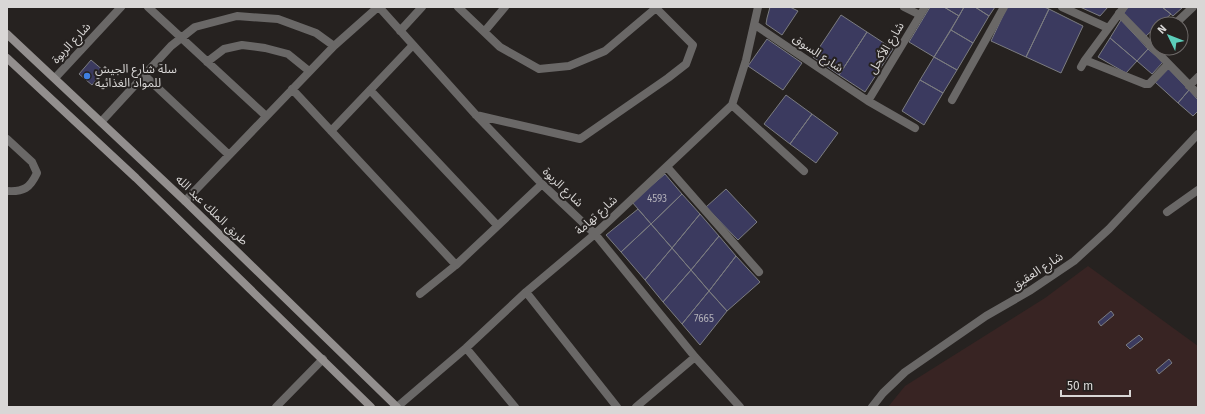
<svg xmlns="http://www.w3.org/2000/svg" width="1205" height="414" font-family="'Fira Sans','Noto Sans Arabic',sans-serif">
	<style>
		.industrial { fill: #382423 }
		.building { fill: #3b3a5f; stroke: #7b7c80 }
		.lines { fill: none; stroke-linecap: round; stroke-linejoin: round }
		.minor { stroke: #6a6867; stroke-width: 8 }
		.secondary { stroke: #938f8e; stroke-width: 8 }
		.shop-dot { fill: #3f7fe0; stroke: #262220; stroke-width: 1.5 }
		.labels { text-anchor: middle; stroke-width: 4; stroke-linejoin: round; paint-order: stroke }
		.number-label { font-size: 10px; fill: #b2b0b8 }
		.street-label { font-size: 12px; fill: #d9d7d6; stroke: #262220 }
		.poi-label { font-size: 12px; fill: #d9d7d6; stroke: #262220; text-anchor: start }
	</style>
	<rect width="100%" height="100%" fill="#262220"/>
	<path class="industrial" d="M1088,266L1198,346V407H888L905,386L1045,298Z"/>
	<path class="building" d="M770,7H790L798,11L782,35L766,24L767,18Z
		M930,7H944L959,16L934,57L909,42Z
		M944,7H964L959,16Z
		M964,7H975L989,16L973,43L951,30Z
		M975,7H995L989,16Z
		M1007,7H1044L1049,9L1026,57L991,41Z
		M1080,7H1108L1100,16Z
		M1128,7H1162L1171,14L1160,24H1157V26L1146,36L1123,14Z
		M1162,7H1183L1173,16Z
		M1049,9L1083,26L1061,73L1026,57Z
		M841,15L867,32L839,75L813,57Z
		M1121,20L1148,49L1137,61L1110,38Z
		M951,30L973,43L957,70L934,57Z
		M867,32L893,49L865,92L839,75Z
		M1110,38L1137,61L1126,73L1098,57Z
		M767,39L802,63L783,90L748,66Z
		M1148,49L1163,62L1152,74L1137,61Z
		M934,57L957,70L943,93L920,80Z
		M91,60L104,71L92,85L79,74Z
		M1167,67L1189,90L1178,103L1155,82Z
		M920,80L943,93L924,125L902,111Z
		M1189,90L1198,100V111L1193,116L1178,103Z
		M786,95L812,114L790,144L764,124Z
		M812,114L838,133L816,163L790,144Z
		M665,174L682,194L651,224L632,202Z
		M726,189L757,222L738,240L706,207Z
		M682,194L700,214L672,248L651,224Z
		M638,209L651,224L621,252L606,235Z
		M700,214L719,236L691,270L672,248Z
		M651,224L672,248L645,280L621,252Z
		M719,236L736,256L709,291L691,270Z
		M672,248L691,270L663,302L645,280Z
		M736,256L760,282L727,311L709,291Z
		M691,270L709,291L682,324L663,302Z
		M709,291L727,311L700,345L682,324Z
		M1111,311L1114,315L1101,326L1098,322Z
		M1139,335L1143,339L1130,349L1126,345Z
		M1169,359L1172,363L1159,374L1156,370Z"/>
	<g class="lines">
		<path class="minor" d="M148,7L266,116
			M379,7L476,115L542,184L595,234L695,357L740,407
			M458,7L500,47L539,69L569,66L605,51L656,8
			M904,7L920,15
			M1062,7L1108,28
			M1119,13L1198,94
			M1175,24L1193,7
			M755,25L868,101L915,128
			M400,31L422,7
			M484,32L505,7
			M1149,45L1157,39
			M1085,60L1145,84H1149L1168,64
			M207,62L224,49L242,45L265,48L288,54L309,71
			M1081,67L1085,60L1124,7
			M144,75L229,155
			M55,78L121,7
			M1189,86L1198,77
			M292,89L456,265
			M370,90L497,225
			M952,100L1004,7
			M868,101L925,7
			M732,105L804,171
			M476,115L580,139L668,78L686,64L693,45L655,7
			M101,122L171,46L195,27L237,16L278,19L316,33L334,46
			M331,131L413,45
			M7,139L32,162L37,173C30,188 24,192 7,191
			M667,167L759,272
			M185,201L334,46L378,7
			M1167,212L1198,190
			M526,292L617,407
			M420,294L456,265L542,184
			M466,348L515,407
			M276,407L323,359
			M397,407L466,348L526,292L595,234L732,105L746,60L758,7
			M636,407L695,357
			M872,407L883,393L905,372L986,316L1031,290L1074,261L1109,229L1198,134"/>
		<path class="secondary" d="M7,34L185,201L397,407
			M7,58L136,178L371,407"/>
	</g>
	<circle class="shop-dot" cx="87" cy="76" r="4"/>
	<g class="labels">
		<g class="number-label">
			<text x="657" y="202">4593</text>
			<text x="704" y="322">7665</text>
		</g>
		<g class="street-label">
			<text transform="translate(71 43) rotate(-47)" y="4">شارع الربوة</text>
			<text transform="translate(886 48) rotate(-59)" y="4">شارع الأكحل</text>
			<text transform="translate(818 53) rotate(34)" y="4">شارع السوق</text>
			<text transform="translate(563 187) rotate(44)" y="4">شارع الربوة</text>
			<text transform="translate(212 210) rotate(44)" y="4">طريق الملك عبد الله</text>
			<text transform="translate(596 215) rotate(-42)" y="4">شارع تهامة</text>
			<text transform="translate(1037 271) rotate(-33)" y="4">شارع العقيق</text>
		</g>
		<g class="poi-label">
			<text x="95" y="73">سلة شارع الجيش<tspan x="95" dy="14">للمواد الغذائية</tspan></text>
		</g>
	</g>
	<rect width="1205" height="414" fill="none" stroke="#d9d7d6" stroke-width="16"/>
	<g transform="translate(1169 36) rotate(313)"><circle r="19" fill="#262220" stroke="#6e6a69"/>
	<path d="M0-3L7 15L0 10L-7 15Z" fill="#5cceba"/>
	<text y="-6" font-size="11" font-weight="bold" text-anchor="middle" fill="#d9d7d6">N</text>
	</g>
	<path d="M1061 390v6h69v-6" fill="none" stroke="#d9d7d6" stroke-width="2"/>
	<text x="1067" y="390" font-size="12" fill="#d9d7d6" stroke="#262220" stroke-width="3" paint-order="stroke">50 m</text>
</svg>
